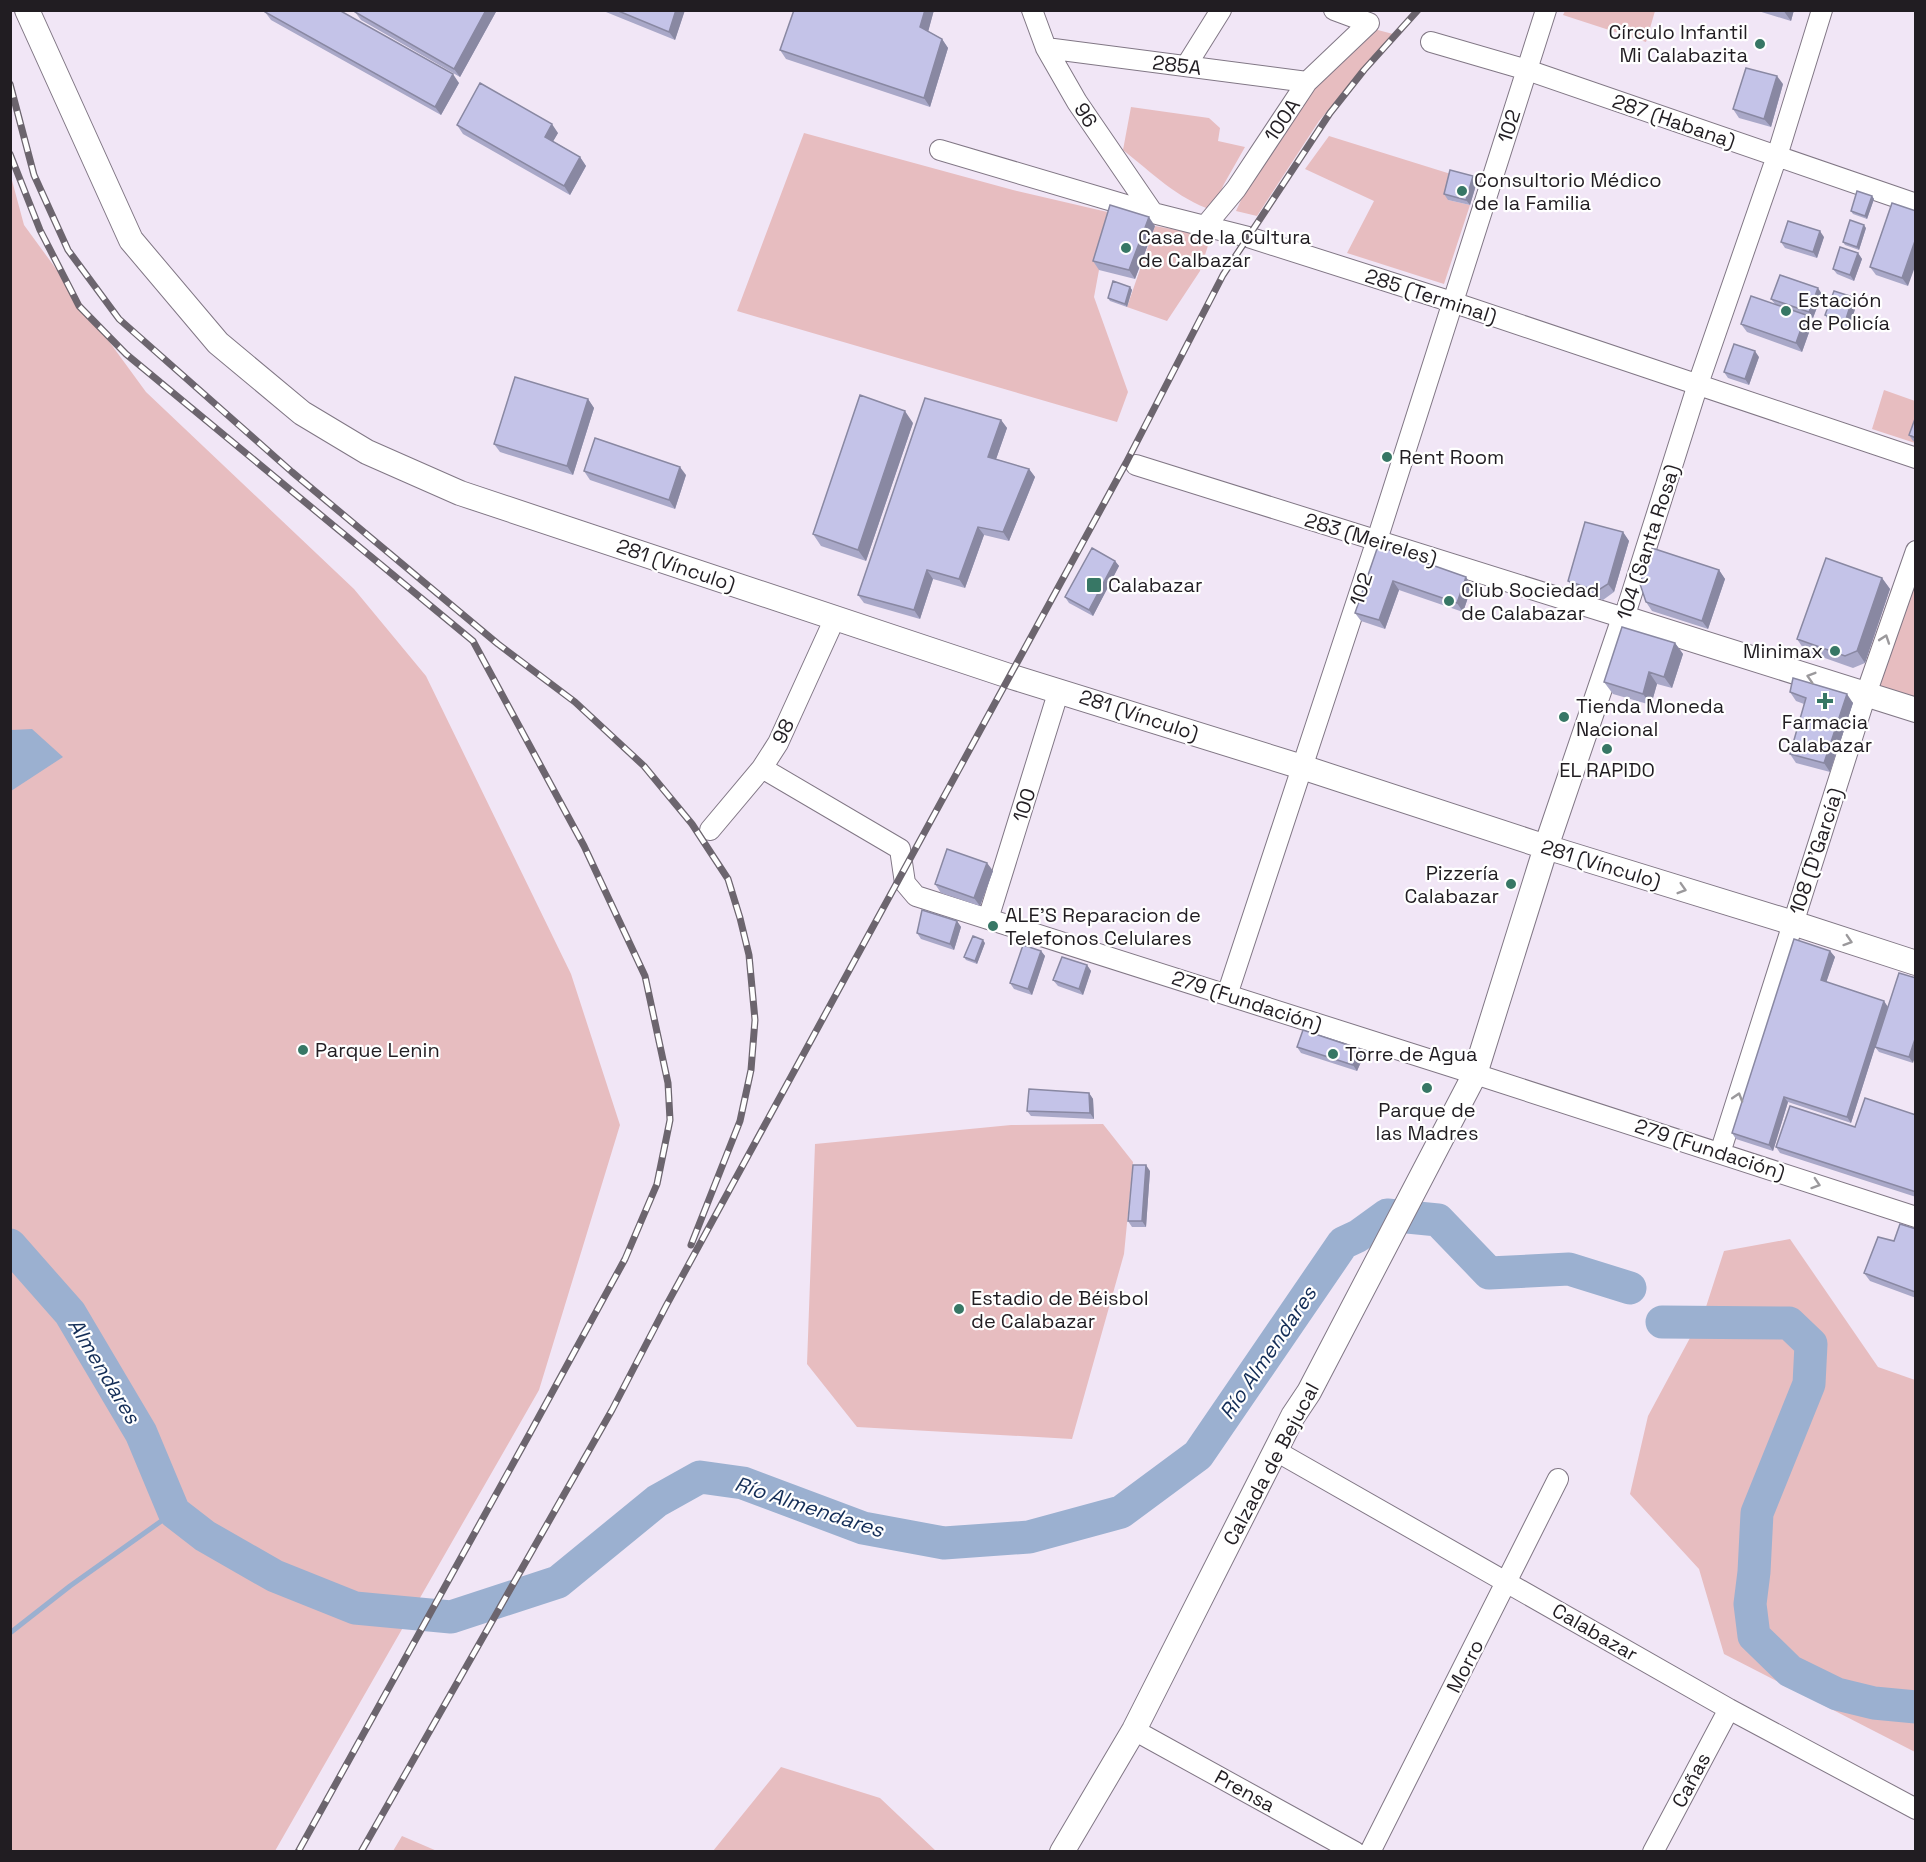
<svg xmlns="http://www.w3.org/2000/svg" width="1926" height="1862" font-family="'Space Grotesk',sans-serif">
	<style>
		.green { fill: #e7bdc0 }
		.water { fill: #9bb0d0 }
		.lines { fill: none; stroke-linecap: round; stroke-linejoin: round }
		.stream { stroke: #9bb0d0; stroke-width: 5 }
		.river { stroke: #9bb0d0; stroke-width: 33 }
		.minor-casing { stroke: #817785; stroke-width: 22 }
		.major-casing { stroke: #817785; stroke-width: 26 }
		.minor { stroke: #fff; stroke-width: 20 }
		.major { stroke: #fff; stroke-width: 24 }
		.rail-casing { stroke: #6c656e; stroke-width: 7 }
		.rail { stroke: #fff; stroke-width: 4.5; stroke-dasharray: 14; stroke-linecap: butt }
		.wall { fill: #a9a8c8 }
		.shaded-wall { fill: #8988a2 }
		.building { fill: #c4c3e8; stroke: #8988a2; stroke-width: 1.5 }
		.oneway { stroke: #9b999c }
		.poi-dot { fill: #377765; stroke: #fff; stroke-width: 2 }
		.labels { text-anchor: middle; stroke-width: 4.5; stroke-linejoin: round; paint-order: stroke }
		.poi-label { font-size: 20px; fill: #211d22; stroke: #fff; text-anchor: start }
		.street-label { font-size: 20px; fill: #211d22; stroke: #fff }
		.water-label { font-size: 21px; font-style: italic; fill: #132d57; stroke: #fff }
	</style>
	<rect width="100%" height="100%" fill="#f1e6f6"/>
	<path class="green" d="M1565,11V10L1655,11L1646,42L1563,15Z
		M1374,29L1393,34L1319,121L1257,216L1236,211L1249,183L1267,151L1318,84Z
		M1131,107L1209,118L1220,128L1218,141L1245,147L1224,184L1212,210C1178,199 1151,172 1123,150Z
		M804,133L1013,190L1116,214L1099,270L1094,297L1128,392L1117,422L737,311Z
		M1329,136L1454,175L1448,200L1470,205L1444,284L1347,253L1374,201L1305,169Z
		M10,173L24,225L146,392L354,589L426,676L571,974L620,1125L539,1390L275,1851H11Z
		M1155,226L1211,236L1200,271L1167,321L1127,307Z
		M1884,390L1915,401V443L1872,429Z
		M1915,551V710L1866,694Z
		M1103,1124L1133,1162L1124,1254L1072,1439L857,1427L807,1364L815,1144L1011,1125Z
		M1790,1239L1878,1367L1915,1380V1752L1724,1654L1699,1569L1630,1494L1648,1416L1705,1310L1724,1251Z
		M781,1767L880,1798L936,1851H713Z
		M402,1836L437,1851H393Z"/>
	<path class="water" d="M32,729L63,757L11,791V730Z"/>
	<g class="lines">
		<path class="stream" d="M10,1633L70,1586L174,1512"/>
		<path class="river" d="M10,1245L70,1313L141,1433L174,1512L205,1536L275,1576L355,1608L451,1617L558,1582L657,1501L700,1477L743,1483L863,1528L944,1543L1029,1537L1121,1512L1198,1455L1343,1243L1358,1236L1387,1215L1438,1220L1489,1273L1569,1269L1630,1288
			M1662,1322L1789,1323L1811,1344L1809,1384L1757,1513L1754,1572L1750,1604L1754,1636L1790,1671L1837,1694L1874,1703L1916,1707"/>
		<g class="minor-casing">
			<path id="minor" d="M1032,10L1046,48L1077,102L1153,213
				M1431,42L1527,70L1916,204
				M1046,48L1307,82
				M1186,66L1221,10
				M940,150L1153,213L1248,237L1452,302L1916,458
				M1206,225L1236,189L1307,82L1369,23L1334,10
				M1136,465L1624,618L1698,384L1777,156L1822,10
				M762,768L900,849L905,883L916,896L1475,1074L1916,1217
				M710,830L762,768L778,743L835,618
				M988,919L1059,690
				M1227,995L1377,540L1546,10
				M1720,1153L1866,694L1916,551
				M1276,1451L1729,1709L1916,1809
				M1134,1730L1355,1852
				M1370,1852L1558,1479
				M1653,1852L1729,1709"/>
		</g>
		<g class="major-casing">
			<path id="major" d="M27,10L131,240L218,343L302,413L367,452L460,493L1009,676L1302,767L1546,847L1793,923L1916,963
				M1062,1852L1134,1730L1293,1416L1309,1392L1475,1074L1546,847L1624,618L1916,710"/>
		</g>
		<use href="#minor" class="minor"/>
		<use href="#major" class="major"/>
		<g class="rail-casing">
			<path id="rail" d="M10,84L34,175L68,250L119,319L292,472L498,644L575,702L644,766L692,824L728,879L740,918L749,955L755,1020L751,1070L740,1121L691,1245
				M10,154L40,230L79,306L126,354L473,641L584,846L645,976L668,1083L670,1120L657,1184L625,1259L530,1433L298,1852
				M361,1852L612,1410L666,1306L1126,463L1223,275L1330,113L1364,70L1418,10"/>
		</g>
		<use href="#rail" class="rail"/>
	</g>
	<path class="wall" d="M356,10H497L460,77L361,20L355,12Z
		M601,10H685L675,40Z
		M934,10L928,31L942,39L948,48L930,107L786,59L780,50Z
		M1755,10H1794L1791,21Z
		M265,12L459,83L441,115L271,20Z
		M1783,84L1771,127L1739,118L1733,109Z
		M457,125L558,133L553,141L580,157L586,166L570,195L463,134Z
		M1473,176L1477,182L1470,205L1448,200L1444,194Z
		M1872,196L1874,199L1867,219L1853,214L1851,211Z
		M1892,203L1908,286L1876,275L1870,267Z
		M1155,226L1135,279L1099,270L1093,261Z
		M1866,228L1859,250L1845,245L1843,242Z
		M1824,237L1817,258L1785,248L1781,242Z
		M1858,253L1862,259L1854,281L1837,274L1833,269Z
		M1130,287L1132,290L1127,307L1110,301L1108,298Z
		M1822,294L1813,318L1807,316L1812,324L1802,352L1747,332L1741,324L1775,304L1771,299Z
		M1853,297L1857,303L1849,328L1829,321L1825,315Z
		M1759,357L1749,385L1728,378L1724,372Z
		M588,399L594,408L573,475L500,452L494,444Z
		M1916,416V442L1913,441L1909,435Z
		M1001,420L1007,428L996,459L1029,469L1035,477L1009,541L984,535L965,588L933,579L920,619L864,603L858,595Z
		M913,423L866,561L821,546L813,534Z
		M584,471L686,475L675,509L590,480Z
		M1623,532L1629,541L1614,592L1603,600L1574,590L1568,581Z
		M1378,546L1472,586L1463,612L1399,590L1385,629L1361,621L1355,613Z
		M1115,561L1119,566L1093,616L1069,603L1065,597Z
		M1719,570L1725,579L1708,629L1652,611L1646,602Z
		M1882,578L1890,589L1865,663L1853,668L1805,651L1797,639Z
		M1675,643L1683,654L1672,688L1657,684L1651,705L1613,694L1604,682Z
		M1790,692L1853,703L1830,772L1796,763L1790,754L1804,704L1796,701Z
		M987,863L993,871L980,906L941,893L935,884Z
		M957,921L961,927L954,950L921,939L917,933Z
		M985,943L977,964L966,960L964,957Z
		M1041,951L1045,956L1032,995L1014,989L1010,983Z
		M1830,951L1835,957L1826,982L1884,1001L1913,1063L1879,1052L1875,1047L1851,1123L1788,1102L1773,1151L1736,1139L1732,1133Z
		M1087,965L1091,971L1083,995L1058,986L1053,980Z
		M1297,1047L1360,1049L1364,1055L1357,1071L1301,1053Z
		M1089,1093L1093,1099L1094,1119L1031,1116L1027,1111Z
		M1916,1115V1197L1780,1153L1776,1147L1855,1127Z
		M1150,1171L1146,1227H1132L1128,1221Z
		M1916,1229V1298L1870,1281L1864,1273L1894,1241Z"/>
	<path class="shaded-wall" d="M486,10H497L460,77L454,69Z
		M676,10H685L675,40L669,32Z
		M925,10H934L927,36L920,27Z
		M1783,10H1794L1791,21Z
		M942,39L948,48L930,107L924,98Z
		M453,74L459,83L441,115L435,107Z
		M1777,76L1783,84L1771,127L1764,119Z
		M552,124L558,133L551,145L545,137Z
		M580,157L586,166L570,195L564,186Z
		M1473,176L1477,182L1470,205L1466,200Z
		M1872,196L1874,199L1867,219L1865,216Z
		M1149,217L1155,226L1135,279L1129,270Z
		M1864,225L1866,228L1859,250L1857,247Z
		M1820,231L1824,237L1817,258L1813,252Z
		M1916,238V264L1908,286L1902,278Z
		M1858,253L1862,259L1854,281L1850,275Z
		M1130,287L1132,290L1127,307L1125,304Z
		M1818,288L1822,294L1813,318L1809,312Z
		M1853,297L1857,303L1849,328L1845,322Z
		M1806,315L1812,324L1802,352L1796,343Z
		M1755,351L1759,357L1749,385L1745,379Z
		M588,399L594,408L573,475L567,466Z
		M905,411L913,423L866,561L858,550Z
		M1001,420L1007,428L994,465L988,457Z
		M680,467L686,475L675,509L669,500Z
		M1029,469L1035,477L1009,541L1003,532Z
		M978,527L984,535L965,588L959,579Z
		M1623,532L1629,541L1614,592L1608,584Z
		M1115,561L1119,566L1093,616L1089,610Z
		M927,570L933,579L920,619L914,610Z
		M1719,570L1725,579L1708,629L1702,621Z
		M1466,577L1472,586L1463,612L1457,603Z
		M1882,578L1890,589L1865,663L1857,651Z
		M1393,581L1399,590L1385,629L1379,620Z
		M1675,643L1683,654L1672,688L1664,677Z
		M1649,672L1657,684L1651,705L1643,694Z
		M1847,694L1853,703L1830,772L1824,763Z
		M987,863L993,871L980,906L974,898Z
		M957,921L961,927L954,950L950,944Z
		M983,940L985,943L977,964L975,961Z
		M1041,951L1045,956L1032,995L1028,989Z
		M1830,951L1835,957L1825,986L1821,980Z
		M1087,965L1091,971L1083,995L1079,989Z
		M1884,1001L1888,1007L1851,1123L1847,1117Z
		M1916,1036V1054L1913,1063L1909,1057Z
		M1360,1049L1364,1055L1357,1071L1353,1065Z
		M1089,1093L1093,1099L1094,1119L1090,1113Z
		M1784,1097L1788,1102L1773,1151L1769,1145Z
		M1146,1165L1150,1171L1146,1227L1142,1221Z"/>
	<path class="building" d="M266,10H339L453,74L435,107L265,12Z
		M356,10H486L454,69L355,12Z
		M616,10H676L669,32Z
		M794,10H925L920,27L942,39L924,98L780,50Z
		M1746,68L1777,76L1764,119L1733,109Z
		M480,83L552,124L545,137L580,157L564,186L457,125Z
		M1450,170L1473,176L1466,200L1444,194Z
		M1857,191L1872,196L1865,216L1851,211Z
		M1892,203L1916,211V238L1902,278L1870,267Z
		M1110,205L1149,217L1129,270L1093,261Z
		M1850,220L1864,225L1857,247L1843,242Z
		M1788,221L1820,231L1813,252L1781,242Z
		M1840,247L1858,253L1850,275L1833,269Z
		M1780,275L1818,288L1809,312L1771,299Z
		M1113,281L1130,287L1125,304L1108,298Z
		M1834,291L1853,297L1845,322L1825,315Z
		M1751,296L1806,315L1796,343L1741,324Z
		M1734,344L1755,351L1745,379L1724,372Z
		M515,377L588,399L567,466L494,444Z
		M860,395L905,411L858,550L813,534Z
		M925,398L1001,420L988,457L1029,469L1003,532L978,527L959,579L927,570L914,610L858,595Z
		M1916,416V438L1909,435Z
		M595,438L680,467L669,500L584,471Z
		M1585,522L1623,532L1608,584L1597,591L1568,581Z
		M1378,546L1466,577L1457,603L1393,581L1379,620L1355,613Z
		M1092,548L1115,561L1089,610L1065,597Z
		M1652,548L1719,570L1702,621L1646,602L1640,584Z
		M1826,558L1882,578L1857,651L1845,656L1797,639Z
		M1622,627L1675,643L1664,677L1649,672L1643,694L1604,682Z
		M1793,678L1847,694L1824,763L1790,754L1806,698L1790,692Z
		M947,849L987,863L974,898L935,884Z
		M922,910L957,921L950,944L917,933Z
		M973,936L983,940L975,961L964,957Z
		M1794,939L1830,951L1821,980L1884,1001L1847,1117L1784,1097L1769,1145L1732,1133Z
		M1023,945L1041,951L1028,989L1010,983Z
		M1062,957L1087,965L1079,989L1053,980Z
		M1899,973L1916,978V1036L1909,1057L1875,1047Z
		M1303,1030L1360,1049L1353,1065L1297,1047Z
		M1029,1089L1089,1093L1090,1113L1027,1111Z
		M1865,1098L1916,1115V1192L1776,1147L1790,1106L1855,1127Z
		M1133,1165H1146L1142,1221H1128Z
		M1900,1224L1916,1229L1915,1292L1864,1273L1878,1237L1894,1241Z"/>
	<defs><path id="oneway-chevron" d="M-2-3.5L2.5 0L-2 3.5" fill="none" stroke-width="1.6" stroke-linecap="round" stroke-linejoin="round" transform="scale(1.5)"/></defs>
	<g class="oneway">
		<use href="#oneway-chevron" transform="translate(1885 639) rotate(-71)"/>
		<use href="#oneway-chevron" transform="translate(1811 677) rotate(-163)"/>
		<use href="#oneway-chevron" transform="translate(1682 889) rotate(17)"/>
		<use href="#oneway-chevron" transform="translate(1848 941) rotate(18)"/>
		<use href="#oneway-chevron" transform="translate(1738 1097) rotate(-73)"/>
		<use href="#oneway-chevron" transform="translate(1816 1184) rotate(18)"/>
	</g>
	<g class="poi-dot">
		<circle cx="1760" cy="44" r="6"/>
		<circle cx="1462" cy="191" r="6"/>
		<circle cx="1126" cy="248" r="6"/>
		<circle cx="1786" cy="311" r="6"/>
		<circle cx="1387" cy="457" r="6"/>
		<rect x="1086" y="577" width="16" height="16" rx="3"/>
		<circle cx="1449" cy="601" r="6"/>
		<circle cx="1835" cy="651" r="6"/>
		<path d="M1822 692h6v6h6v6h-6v6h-6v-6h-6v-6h6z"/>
		<circle cx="1564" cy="717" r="6"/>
		<circle cx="1607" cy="749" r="6"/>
		<circle cx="1511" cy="884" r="6"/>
		<circle cx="993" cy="926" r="6"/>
		<circle cx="303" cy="1050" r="6"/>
		<circle cx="1333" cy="1054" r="6"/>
		<circle cx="1427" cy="1088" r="6"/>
		<circle cx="959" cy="1309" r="6"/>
	</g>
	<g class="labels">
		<g class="poi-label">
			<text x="1748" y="39" text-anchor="end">Círculo Infantil<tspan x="1748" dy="23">Mi Calabazita</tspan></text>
			<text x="1474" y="187">Consultorio Médico<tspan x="1474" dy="23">de la Familia</tspan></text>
			<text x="1138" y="244">Casa de la Cultura<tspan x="1138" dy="23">de Calbazar</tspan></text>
			<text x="1798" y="307">Estación<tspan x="1798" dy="23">de Policía</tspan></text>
			<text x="1399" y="464">Rent Room</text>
			<text x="1108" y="592">Calabazar</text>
			<text x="1461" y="597">Club Sociedad<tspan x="1461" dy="23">de Calabazar</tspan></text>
			<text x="1823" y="658" text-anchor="end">Minimax</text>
			<text x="1576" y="713">Tienda Moneda<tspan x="1576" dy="23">Nacional</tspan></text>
			<text x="1825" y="729" text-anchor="middle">Farmacia<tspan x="1825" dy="23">Calabazar</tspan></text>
			<text x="1607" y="777" text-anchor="middle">EL RAPIDO</text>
			<text x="1499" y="880" text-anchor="end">Pizzería<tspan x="1499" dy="23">Calabazar</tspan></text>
			<text x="1005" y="922">ALE'S Reparacion de<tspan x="1005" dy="23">Telefonos Celulares</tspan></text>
			<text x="315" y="1057">Parque Lenin</text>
			<text x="1345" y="1061">Torre de Agua</text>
			<text x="1427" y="1117" text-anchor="middle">Parque de<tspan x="1427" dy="23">las Madres</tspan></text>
			<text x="971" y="1305">Estadio de Béisbol<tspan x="971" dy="23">de Calabazar</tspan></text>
		</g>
		<g class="street-label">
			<text transform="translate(1177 65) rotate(7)" y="7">285A</text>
			<text transform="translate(1086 115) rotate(58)" y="7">96</text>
			<text transform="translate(1282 120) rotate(-56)" y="7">100A</text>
			<text transform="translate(1674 121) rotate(19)" y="7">287 (Habana)</text>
			<text transform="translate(1509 126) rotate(-72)" y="7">102</text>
			<text transform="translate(1431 296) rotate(18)" y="7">285 (Terminal)</text>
			<text transform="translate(1371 539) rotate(17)" y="7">283 (Meireles)</text>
			<text transform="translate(1648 542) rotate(-72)" y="7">104 (Santa Rosa)</text>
			<text transform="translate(676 565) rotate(19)" y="7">281 (Vínculo)</text>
			<text transform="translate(1361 589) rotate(-72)" y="7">102</text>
			<text transform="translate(1139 715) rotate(18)" y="7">281 (Vínculo)</text>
			<text transform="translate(783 731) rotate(-64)" y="7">98</text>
			<text transform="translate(1024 805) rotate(-73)" y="7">100</text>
			<text transform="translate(1816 851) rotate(-72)" y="7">108 (D'García)</text>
			<text transform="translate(1601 864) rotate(17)" y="7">281 (Vínculo)</text>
			<text transform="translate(1247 1001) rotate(18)" y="7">279 (Fundación)</text>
			<text transform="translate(1710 1149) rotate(18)" y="7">279 (Fundación)</text>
			<text transform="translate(1271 1464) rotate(-62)" y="7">Calzada de Bejucal</text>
			<text transform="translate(1595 1632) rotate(30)" y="7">Calabazar</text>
			<text transform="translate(1465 1666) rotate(-63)" y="7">Morro</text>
			<text transform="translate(1691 1780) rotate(-62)" y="7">Cañas</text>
			<text transform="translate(1245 1791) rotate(29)" y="7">Prensa</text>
		</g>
		<g class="water-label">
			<text transform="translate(1268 1353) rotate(-56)" y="7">Río Almendares</text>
			<text transform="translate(104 1371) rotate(59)" y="7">Almendares</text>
			<text transform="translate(809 1507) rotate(18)" y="7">Río Almendares</text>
		</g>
	</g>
	<rect width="1926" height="1862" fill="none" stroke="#211d22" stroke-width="24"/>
</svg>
